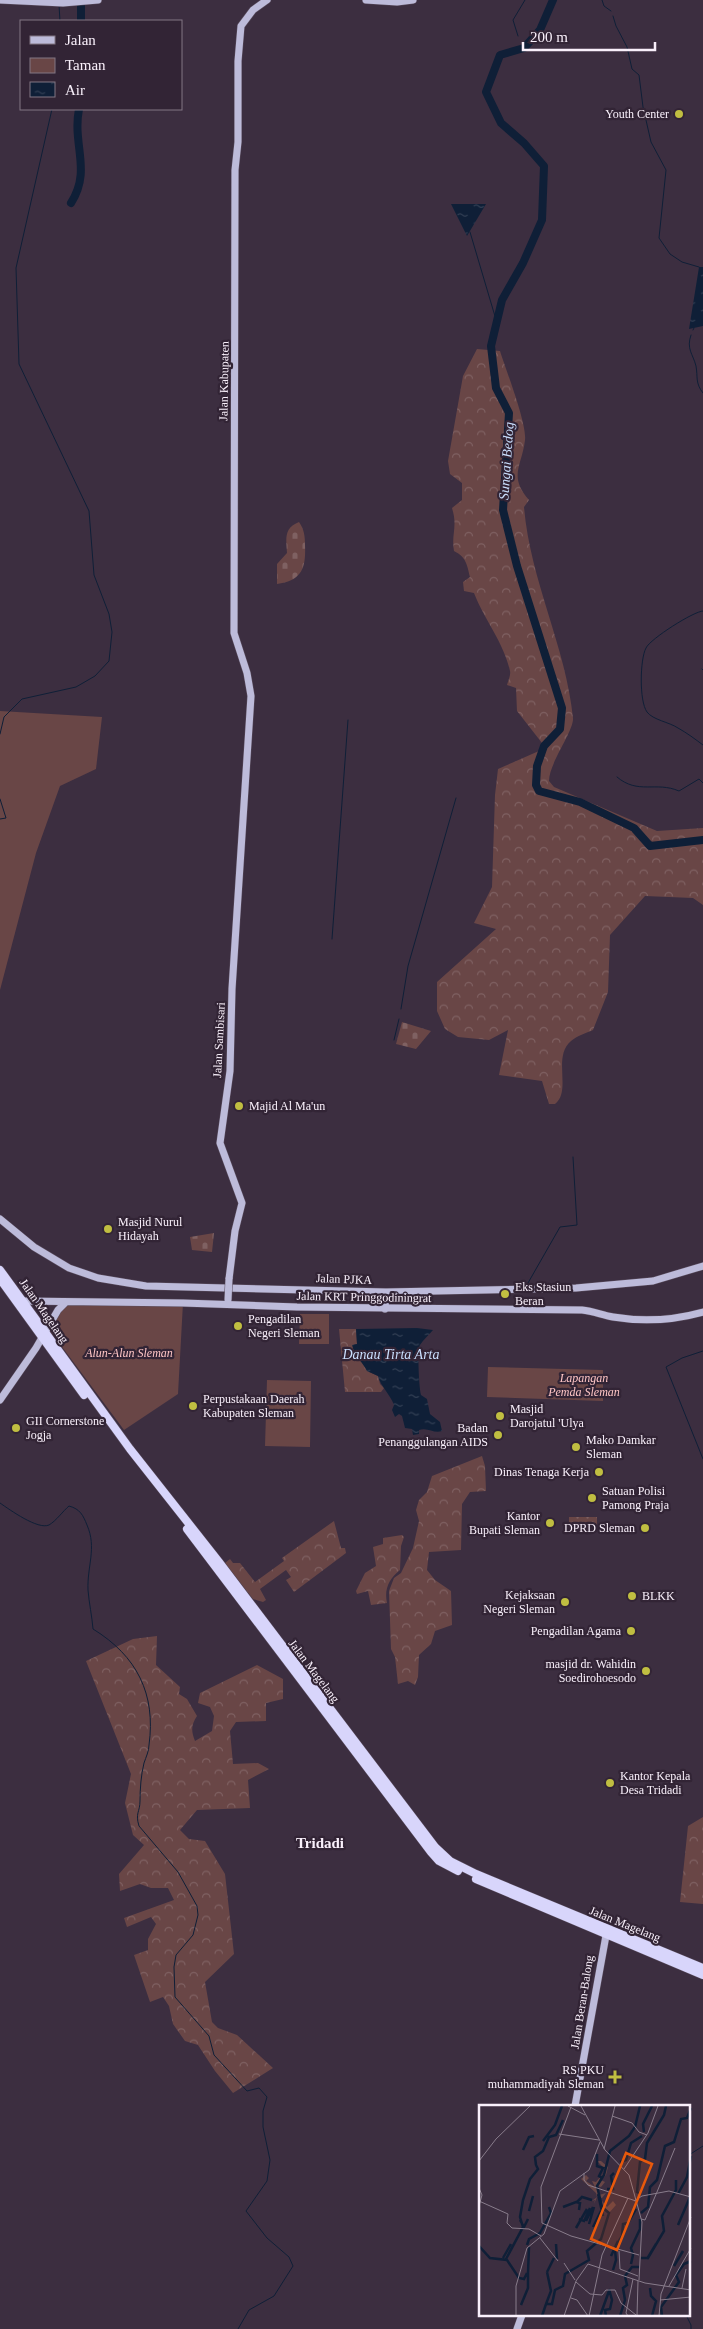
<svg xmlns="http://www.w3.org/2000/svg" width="703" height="2329" font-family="'Times New Roman',serif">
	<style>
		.grass { fill: url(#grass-dots) }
		.forest { fill: url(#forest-crowns) }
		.cemetery { fill: url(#cemetery-stones) }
		.park { fill: #694646 }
		.water { fill: url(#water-ripples) }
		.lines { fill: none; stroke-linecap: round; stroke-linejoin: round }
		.stream { stroke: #0f1f37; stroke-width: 1 }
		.river { stroke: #0f1f37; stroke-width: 8 }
		.major-casing { stroke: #5a4d5e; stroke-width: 8 }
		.highway-casing { stroke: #5a4d5e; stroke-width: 9 }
		.major { stroke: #bdbbda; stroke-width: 7 }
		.highway { stroke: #d8d5fb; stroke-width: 8 }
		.major-bridge-casing { stroke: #5a4d5e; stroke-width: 8; stroke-linecap: butt }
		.major-bridge { stroke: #bdbbda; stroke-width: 7 }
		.poi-dot { fill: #c0be41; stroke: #322435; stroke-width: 2 }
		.labels { text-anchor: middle; stroke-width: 4.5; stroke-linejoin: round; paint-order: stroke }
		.poi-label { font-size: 12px; fill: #f9f0fb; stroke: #322435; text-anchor: start }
		.street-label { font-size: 12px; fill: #f9f0fb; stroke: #322435 }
		.park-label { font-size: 12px; font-style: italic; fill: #fec5c5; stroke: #322435 }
		.water-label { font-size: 14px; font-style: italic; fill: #c9defd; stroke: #322435 }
		.quarter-label { font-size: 15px; font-weight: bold; fill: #f9f0fb; stroke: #322435 }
		.inset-river { fill: none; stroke: #0f1f37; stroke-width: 2.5 }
		.inset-road { fill: none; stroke: #887c8b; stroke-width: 1 }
		.view { fill: #e8590c; fill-opacity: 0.15; stroke: #e8590c; stroke-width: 2.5 }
		.inset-edge { fill: none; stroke: #f9f0fb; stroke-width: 2.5 }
	</style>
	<defs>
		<pattern id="grass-dots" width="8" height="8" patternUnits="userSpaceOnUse" patternTransform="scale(1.25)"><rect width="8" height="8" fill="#694646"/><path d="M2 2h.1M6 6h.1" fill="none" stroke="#7f6162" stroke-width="1.8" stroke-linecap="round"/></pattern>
		<pattern id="forest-crowns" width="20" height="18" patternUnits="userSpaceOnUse" patternTransform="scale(1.25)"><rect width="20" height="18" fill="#694646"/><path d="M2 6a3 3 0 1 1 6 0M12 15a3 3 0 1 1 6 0" fill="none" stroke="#7f6162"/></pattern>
		<pattern id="cemetery-stones" width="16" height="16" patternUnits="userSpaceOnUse" patternTransform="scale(1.25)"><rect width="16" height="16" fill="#694646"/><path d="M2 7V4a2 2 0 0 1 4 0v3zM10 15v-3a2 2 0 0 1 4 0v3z" fill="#7f6162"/></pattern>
		<pattern id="water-ripples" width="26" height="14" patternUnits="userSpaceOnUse" patternTransform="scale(1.25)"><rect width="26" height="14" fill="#0f1f37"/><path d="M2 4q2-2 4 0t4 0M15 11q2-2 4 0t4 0" fill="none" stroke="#334055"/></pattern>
	</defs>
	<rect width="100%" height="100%" fill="#3c2e40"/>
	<path class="grass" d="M569,1517H597V1530H569Z"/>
	<path class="forest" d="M477,349L500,351C506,370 527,424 525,440C522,466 508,476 529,500L524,507C530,580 566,647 573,718C574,731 549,763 549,781L554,787L657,831L703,828V905L693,898L645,896L610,935L608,992L593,1030C586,1033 577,1036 571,1041C552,1057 572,1091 555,1104H549L542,1081L499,1075L508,1030L489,1040L458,1037L445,1029L437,1011V982L496,929L474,923L492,887L495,795L498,769L548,747L542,743L517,711L516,688L507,685C508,681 511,675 510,671C504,643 484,619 474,593L464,591L463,582L470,577C467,564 466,557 454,551C451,534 458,527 452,508L462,500V483L450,474L448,461L463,376Z
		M339,1329H356L357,1344L353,1345L358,1359L363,1362L367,1371L378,1376L380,1384L384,1388L381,1392H345Z
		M482,1456L485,1466L486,1491L470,1492L462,1504L461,1550L429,1552L427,1570L435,1580L451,1591L452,1625L435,1631L431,1644L419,1655L418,1677L415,1685L408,1681L398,1684L395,1657L391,1649L389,1591L394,1578L401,1573L413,1548L419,1521L416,1510L419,1500L427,1492L432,1476Z
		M334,1521L341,1548H345L346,1553L294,1592L286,1580L291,1577L286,1570L260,1589L266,1600L263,1602L253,1599L225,1563L230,1559L233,1563H240L255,1582L284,1561L282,1558Z
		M402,1535L404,1537L401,1546L400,1570C389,1579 384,1589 387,1603L371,1605L368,1591L357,1594L356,1591L365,1573L376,1566L373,1547L383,1544V1538Z
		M157,1636L156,1665L180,1687L179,1694L187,1699L197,1716C191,1725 191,1731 195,1741L212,1731L214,1716L210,1707L198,1703L200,1693L257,1665L283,1679V1699L266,1703V1721L236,1722L230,1731L233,1764L258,1763L269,1769L248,1780L250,1808L197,1810L180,1830L189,1839L205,1841L225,1874L234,1954L205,1982L212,2022L218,2028L237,2035L273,2068L233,2093L215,2071L198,2045L185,2041L173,2024L169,2006L163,1997L150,2002L134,1955L148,1950V1939L156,1924L151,1917L127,1927L124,1918L174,1900L168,1888H151L140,1884L120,1891L119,1874L144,1845L133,1835L125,1803L131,1774L86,1661L133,1639Z
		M703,1817V1904L680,1902L688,1826Z"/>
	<path class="cemetery" d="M299,522C304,529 305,536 305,545C306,568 302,581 277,584V564L287,553C286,538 284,528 299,522Z
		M402,1022L431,1031L416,1049L396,1044Z
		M214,1233L212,1252L192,1250L190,1237Z"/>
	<path class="park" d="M0,711L102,717L96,769L60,786L36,853L0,990Z
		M65,1303H183L178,1394L124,1430L48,1328Z
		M300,1314H329V1344H299Z
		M488,1367L603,1370V1401L487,1397Z
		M267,1380L311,1381L310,1447L265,1446Z"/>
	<path class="water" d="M451,204H486L467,236Z
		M699,267H703V326L689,329Z
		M417,1328L433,1330C429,1335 423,1340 420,1345C417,1349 419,1388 421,1395L427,1399L430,1414L440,1422L442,1431C434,1434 428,1427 419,1430V1434L413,1435L412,1429L405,1428L402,1416L399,1414L395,1417L392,1410L394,1405C390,1394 381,1387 378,1376L367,1371C362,1361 355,1357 352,1345L357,1344L356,1329Z"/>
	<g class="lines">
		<path class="stream" d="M602,0L604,6L611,11
			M59,5L60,21
			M613,16L616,26L627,47L632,69L639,75L643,107L651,142L666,170L659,238L670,254L682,262L699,267
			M518,36L513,20L525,0
			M470,232L497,323
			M693,330L694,328
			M691,335C686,349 693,354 696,366C698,377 695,383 703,393
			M703,611C694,611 650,639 646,648C640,659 639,701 647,712C653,720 669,722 678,728C687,733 695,739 703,745
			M702,669L703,670
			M0,734L4,717L22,699L76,687L95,676L109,661L112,632L109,614L94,575L89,511L19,364L16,268L52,109
			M617,777C638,795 656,781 679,791L699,779L703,783
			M0,799L6,818L0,819
			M332,939L348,720
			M401,1009L408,966L456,798
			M394,1040L399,1019
			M528,1283L560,1227L577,1225L573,1157
			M703,1351L682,1358L666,1367L703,1459
			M0,1503C10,1510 38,1530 49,1525C56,1521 63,1511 69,1506C80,1509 83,1515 87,1525C97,1548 87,1566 88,1590C89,1603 92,1616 93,1629C137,1656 156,1694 149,1745C149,1751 146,1757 144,1763C141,1775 140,1789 140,1801C140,1812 135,1813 139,1826L178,1872L197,1906L198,1915L193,1935L176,1955L174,1967L175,1997L209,2036L214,2055L247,2091L259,2088L267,2097L263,2111V2127L270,2160L267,2181L246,2211L267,2238L289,2257L293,2266L274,2296L249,2310L238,2329
			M689,2155L703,2146
			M686,2315L691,2325V2329"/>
		<path class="river" d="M81,0V21
			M553,0L540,30L524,48L500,55L486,92L501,123L524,143L544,166L542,220L523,263L502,300L491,346L496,388L509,413L503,510L517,566L562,708L560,729L544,746L537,766L536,785L539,791L580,802L634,828L650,846L703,840
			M71,203C92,170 72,145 79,109"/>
		<g class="major-casing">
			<path id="major" d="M0,0L63,3L98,0
				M366,0L397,2L413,0
				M0,1219L34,1247L69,1268L98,1278L146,1286L386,1292L576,1288L653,1281L703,1266
				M229,1279L235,1231L242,1203L220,1143L230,1071L232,989L251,696L247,673L234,633L235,170L238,142V61L241,26L253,10L267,0
				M23,1301L183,1303L297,1307L582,1310C593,1311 602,1315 613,1317C643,1322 674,1320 703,1312
				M385,1309L386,1292
				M0,1400L36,1348L58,1310L65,1303
				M575,2106L607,1930
				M517,2329L522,2315"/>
		</g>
		<g class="highway-casing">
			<path id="highway" d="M0,1270L130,1449L219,1562L435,1847L450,1861L476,1874L703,1968
				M0,1279L84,1395
				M187,1529L431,1852L439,1861L458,1871
				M476,1879L703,1975"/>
		</g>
		<use href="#major" class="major"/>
		<use href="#highway" class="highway"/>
		<g class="major-bridge-casing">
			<path id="major-bridge" d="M228,1300L229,1279"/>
		</g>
		<use href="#major-bridge" class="major-bridge"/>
	</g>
	<g class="poi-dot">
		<circle cx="679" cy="114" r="5"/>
		<circle cx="239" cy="1106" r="5"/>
		<circle cx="108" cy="1229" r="5"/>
		<circle cx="505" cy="1294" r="5"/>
		<circle cx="238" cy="1326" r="5"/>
		<circle cx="193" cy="1406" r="5"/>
		<circle cx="500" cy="1416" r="5"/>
		<circle cx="16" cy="1428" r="5"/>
		<circle cx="498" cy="1435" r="5"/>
		<circle cx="576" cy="1447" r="5"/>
		<circle cx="599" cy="1472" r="5"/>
		<circle cx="592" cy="1498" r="5"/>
		<circle cx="550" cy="1523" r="5"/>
		<circle cx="645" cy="1528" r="5"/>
		<circle cx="632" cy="1596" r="5"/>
		<circle cx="565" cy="1602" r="5"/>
		<circle cx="631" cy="1631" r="5"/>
		<circle cx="646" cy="1671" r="5"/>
		<circle cx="610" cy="1783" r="5"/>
		<path d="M612.5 2069.5h5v5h5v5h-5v5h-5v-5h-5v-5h5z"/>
	</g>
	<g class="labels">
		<g class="poi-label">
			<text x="669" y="118" text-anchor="end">Youth Center</text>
			<text x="249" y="1110">Majid Al Ma'un</text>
			<text x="118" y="1226">Masjid Nurul<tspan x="118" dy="14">Hidayah</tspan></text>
			<text x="515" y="1291">Eks Stasiun<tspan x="515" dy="14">Beran</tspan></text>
			<text x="248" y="1323">Pengadilan<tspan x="248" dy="14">Negeri Sleman</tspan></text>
			<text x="203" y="1403">Perpustakaan Daerah<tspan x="203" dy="14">Kabupaten Sleman</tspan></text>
			<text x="510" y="1413">Masjid<tspan x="510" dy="14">Darojatul 'Ulya</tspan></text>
			<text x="26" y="1425">GII Cornerstone<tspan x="26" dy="14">Jogja</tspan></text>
			<text x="488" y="1432" text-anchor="end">Badan<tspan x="488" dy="14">Penanggulangan AIDS</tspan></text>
			<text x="586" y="1444">Mako Damkar<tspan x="586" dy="14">Sleman</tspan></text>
			<text x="589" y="1476" text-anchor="end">Dinas Tenaga Kerja</text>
			<text x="602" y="1495">Satuan Polisi<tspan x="602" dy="14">Pamong Praja</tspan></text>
			<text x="540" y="1520" text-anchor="end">Kantor<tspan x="540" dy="14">Bupati Sleman</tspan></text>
			<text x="635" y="1532" text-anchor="end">DPRD Sleman</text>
			<text x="555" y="1599" text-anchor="end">Kejaksaan<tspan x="555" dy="14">Negeri Sleman</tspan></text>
			<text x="642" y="1600">BLKK</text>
			<text x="621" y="1635" text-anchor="end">Pengadilan Agama</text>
			<text x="636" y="1668" text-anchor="end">masjid dr. Wahidin<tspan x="636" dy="14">Soedirohoesodo</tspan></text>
			<text x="620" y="1780">Kantor Kepala<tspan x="620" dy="14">Desa Tridadi</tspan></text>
			<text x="604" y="2074" text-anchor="end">RS PKU<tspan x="604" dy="14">muhammadiyah Sleman</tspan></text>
		</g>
		<g class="street-label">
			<text transform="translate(224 381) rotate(-89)" y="4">Jalan Kabupaten</text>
			<text transform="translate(219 1040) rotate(-87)" y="4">Jalan Sambisari</text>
			<text transform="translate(344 1279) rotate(2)" y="4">Jalan PJKA</text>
			<text transform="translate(364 1297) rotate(1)" y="4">Jalan KRT Pringgodiningrat</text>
			<text transform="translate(44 1311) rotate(55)" y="4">Jalan Magelang</text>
			<text transform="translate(314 1671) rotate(53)" y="4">Jalan Magelang</text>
			<text transform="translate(625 1924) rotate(22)" y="4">Jalan Magelang</text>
			<text transform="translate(582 2002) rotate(-81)" y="4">Jalan Beran-Balong</text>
		</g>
		<g class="park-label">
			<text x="129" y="1357">Alun-Alun Sleman</text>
			<text x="584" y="1382">Lapangan<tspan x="584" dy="14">Pemda Sleman</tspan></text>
		</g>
		<g class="water-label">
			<text transform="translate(506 461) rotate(-86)" y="5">Sungai Bedog</text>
			<text x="391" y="1359">Danau Tirta Arta</text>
		</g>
		<g class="quarter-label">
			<text x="320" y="1848">Tridadi</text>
		</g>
	</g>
	<g transform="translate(479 2105)">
		<rect width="211" height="211" fill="#3c2e40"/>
		<path d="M118,56H122L129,62L127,70L122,75L126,77L122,82L118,81L120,90L127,88L123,93L118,92L115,99L116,95L113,96L118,92L117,88L102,74L107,70L110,73L107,76L116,82L113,76L117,77L121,72L120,78L126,64ZM123,96L128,102L134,96L137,100L129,109L126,125L129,108L122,99Z" fill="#694646"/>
		<path class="inset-river" d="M165,27L164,19L173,1M64,36L76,20L83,1M44,45L50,32L55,31M118,49V61L124,63L120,71L123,73M141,57L147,55L152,38L163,31M57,60L56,52L64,46L70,32L77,30L84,15M128,84H134L132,71L135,68M119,89L124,111M161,89L158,87L161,57L166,54L168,38L185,10L187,1M199,89L208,72L212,51M98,97L103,92L113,95M84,102L97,97L101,98L100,105M50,106L54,91M162,108L169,102L171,82L178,75L186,41L195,37L202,14L208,13L212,3M100,114L105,116L111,103M41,115L45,122L49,114M107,116L114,102M110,119L115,102M199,120L211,92M114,122L122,106M97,123L108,104M77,139L78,154M48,140L50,134L61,128L72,108L70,102M0,141L11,153L28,155L40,173L45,174L48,168M137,141L143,131L144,119L149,118L157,104M132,151L139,136M24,153L32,139M162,153H169L185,126L183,111L197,85V75M27,154L44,122L41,112L44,95L51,74L59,64L57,60M168,154L177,139M152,159L154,150L152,143L161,124V114M195,161L204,146M134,165L137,155L136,145M68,167L75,153M49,168L50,142M171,183L172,191L177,196L173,211M67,199L72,186L68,167M42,200L49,183V168M63,211L67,199H73L76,185L84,181L86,169L110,155L108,146L122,134L130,108L123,102L118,81L125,70L131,46L150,31L156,22L161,1M121,211L130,186M127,211L126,205L131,204L133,195L130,184M141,211L146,195L144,183L148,180L146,171L153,162H160M183,211L182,202L200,177L197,170L205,159L212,156"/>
		<path class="inset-road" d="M89,1L106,10M102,1L126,45L150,70L163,117L160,175M92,2L62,82L63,118L92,131L160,150M133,11L153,18L160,27L168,30M80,29L120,35M125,44L136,1M0,56L17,34L51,1M145,64L169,28L179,1M105,68V75L109,80L157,96M0,83L3,90L0,101M178,87L196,43M0,96L29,109L28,118L33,123L50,124L62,131M155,96L163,91L190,86L212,92M162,114L166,115L178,87M61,133L79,156M140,146L141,164L159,171M85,158L96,175M97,177L111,189L123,190L127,185H136L142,198L157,210M190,181L212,143M203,183L207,164M92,193L98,195L109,211M181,195L212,192M37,211V181L48,143L65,129L81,86L110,65L121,37M85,211L97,176L109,159L166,178L212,185M110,211L123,150L149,93M149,211L147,208L154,174M158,211L159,176M180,211L182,189L212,112"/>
		<path class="view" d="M147,48L173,59L138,145L112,134Z"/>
		<rect width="211" height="211" class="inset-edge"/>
	</g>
	<rect x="20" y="20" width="162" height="90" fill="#322435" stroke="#827684"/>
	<rect x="30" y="36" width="25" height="8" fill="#bdbbda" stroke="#827684"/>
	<text x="65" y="45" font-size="15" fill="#f9f0fb">Jalan</text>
	<rect x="30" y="58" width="25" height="15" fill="#694646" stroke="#827684"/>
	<text x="65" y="70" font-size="15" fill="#f9f0fb">Taman</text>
	<rect x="30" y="82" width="25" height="15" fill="url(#water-ripples)" stroke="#827684"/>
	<text x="65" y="95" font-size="15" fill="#f9f0fb">Air</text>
	<path d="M523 42v8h132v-8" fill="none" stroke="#f9f0fb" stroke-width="2.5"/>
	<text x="530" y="42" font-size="15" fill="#f9f0fb" stroke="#322435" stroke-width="4" paint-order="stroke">200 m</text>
</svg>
